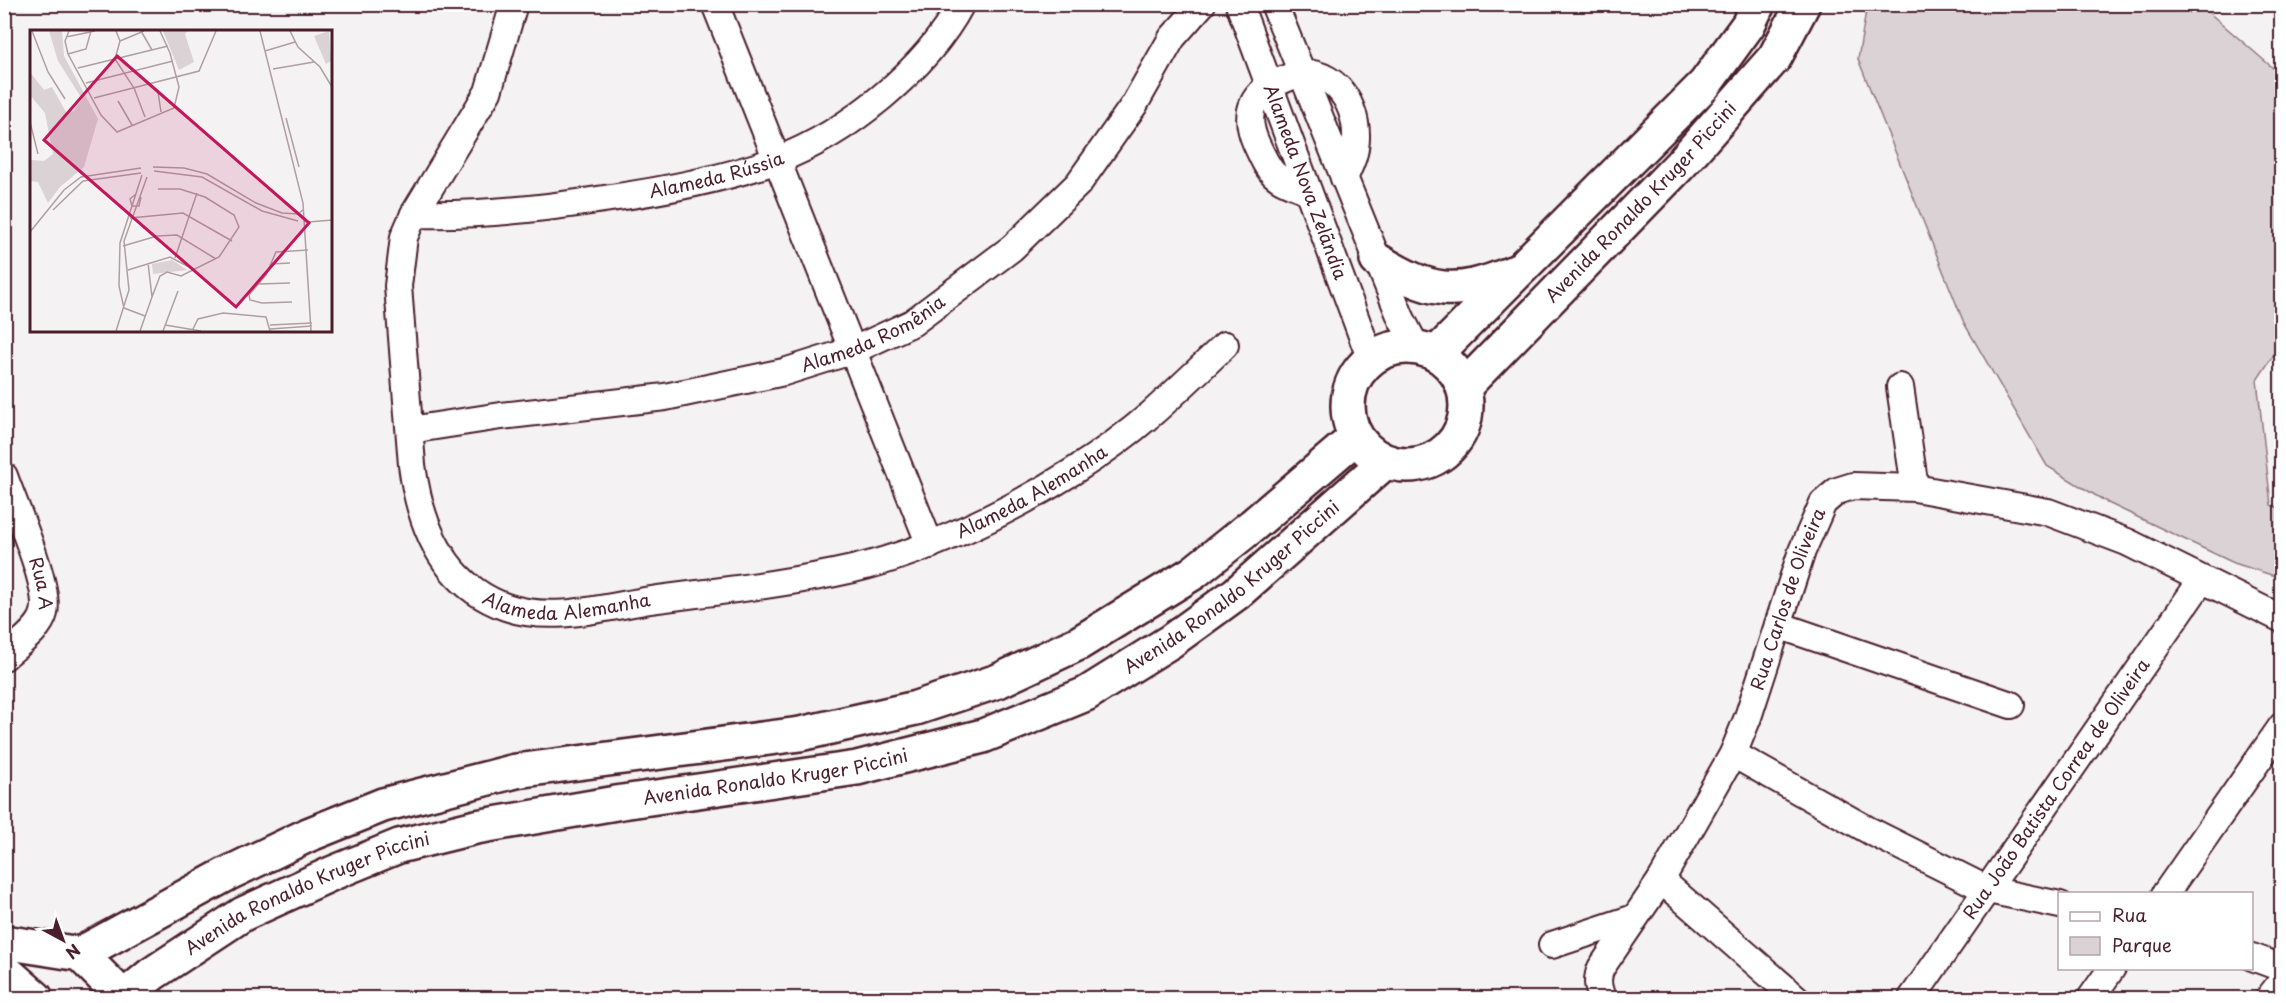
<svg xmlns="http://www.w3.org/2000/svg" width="2286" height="1003" font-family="'Playpen Sans',sans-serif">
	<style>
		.green { fill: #dbd2d5; stroke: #927880; stroke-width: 1.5 }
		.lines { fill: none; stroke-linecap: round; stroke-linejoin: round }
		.minor-casing { stroke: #4a1f2b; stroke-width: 30 }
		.major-casing { stroke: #4a1f2b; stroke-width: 38 }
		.minor { stroke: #fff; stroke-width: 26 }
		.major { stroke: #fff; stroke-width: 33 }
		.labels { text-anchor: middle; stroke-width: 4.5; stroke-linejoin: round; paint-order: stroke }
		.street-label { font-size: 18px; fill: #4a1f2b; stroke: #fff }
		.inset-road { fill: none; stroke: #b09ea2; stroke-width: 1.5 }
		.view { fill: #c2185b; fill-opacity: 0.15; stroke: #c2185b; stroke-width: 3 }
		.inset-edge { fill: none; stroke: #4a1f2b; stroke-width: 3 }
	</style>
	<rect width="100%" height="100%" fill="#f4f2f2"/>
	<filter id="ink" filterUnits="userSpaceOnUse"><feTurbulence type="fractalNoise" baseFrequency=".0167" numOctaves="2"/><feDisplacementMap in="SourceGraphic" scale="12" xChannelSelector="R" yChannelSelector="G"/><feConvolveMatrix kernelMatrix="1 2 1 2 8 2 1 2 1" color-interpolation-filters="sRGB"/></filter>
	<g filter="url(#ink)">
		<path class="green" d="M2199,4L2281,75V344L2257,380L2271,505L2281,509V578L2234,563L2108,503L2047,466L1964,323L1858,59L1867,5Z"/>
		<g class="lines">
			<g class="minor-casing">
				<g id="minor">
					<path id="s1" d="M514,4L488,92L414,214L404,237L398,286L412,465C420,526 444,585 506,607C552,623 605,607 651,600C718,591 787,584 853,569C900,558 947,539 990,518C1043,492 1105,454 1150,415C1175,393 1200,369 1225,345"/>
					<path d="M715,4L930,545"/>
					<path id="s2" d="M1239,4L1371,360"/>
					<path d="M1274,4L1401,318L1416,347"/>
					<path d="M1306,190C1272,177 1271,176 1256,143C1242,111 1254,90 1285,79C1290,77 1297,73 1302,73C1341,72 1361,114 1355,148C1354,158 1348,169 1344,178"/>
					<path id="s3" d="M414,214C477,216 541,209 604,199C662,191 721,180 777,160C846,134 926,70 961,4"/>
					<path d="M1900,387L1915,488"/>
					<path id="s4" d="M410,430L501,416L665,397L784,372L854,350L912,323L1012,248L1078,184L1134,105L1172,38L1202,4"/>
					<path id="s5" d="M4,476C14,505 51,587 44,613C40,630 17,645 4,657"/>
					<path d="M1778,625L2011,705"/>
					<path d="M1733,754L1870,831L1988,890L2060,905"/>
					<path d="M1661,880L1796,998"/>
					<path d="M2165,894L2282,726"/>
					<path d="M1552,945L1634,918"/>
					<path d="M2252,957L2282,968"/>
					<path id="s6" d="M1602,998C1598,987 1596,980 1601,968L1661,880L1733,754L1748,717L1802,551L1823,503L1837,491L1853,486L1915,488L2048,512L2127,542L2282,619"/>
					<path id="s7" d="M1912,998L2201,581"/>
					<path d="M2091,998L2112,968"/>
					<path d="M2269,998L2282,981"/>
				</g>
			</g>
			<g class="major-casing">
				<g id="major">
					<path d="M1377,260C1431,293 1454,297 1512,273"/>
					<circle cx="1407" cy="406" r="59"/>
					<path d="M1436,354L1705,84L1748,25L1758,4"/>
					<path id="s8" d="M1464,387L1680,165L1775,57L1803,4"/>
					<path d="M4,942L80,954L123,997"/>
					<path d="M80,954L227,874L308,835L383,805L516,771L800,734L916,708L998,681L1079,643L1193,573L1253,525L1356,437"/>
					<path d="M4,970L36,998"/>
					<path id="s9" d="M123,998L152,974L243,914L333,873L399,846L476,827L622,802L857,768L983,736L1086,694L1171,641L1237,593L1385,462"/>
				</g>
			</g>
			<use href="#minor" class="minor"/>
			<use href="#major" class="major"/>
		</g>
	</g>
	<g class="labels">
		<g class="street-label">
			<text dy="6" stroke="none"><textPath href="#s3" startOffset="306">Alameda Rússia</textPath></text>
			<text dy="6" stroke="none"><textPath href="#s2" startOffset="190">Alameda Nova Zelãndia</textPath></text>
			<text dy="6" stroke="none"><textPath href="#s8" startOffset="256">Avenida Ronaldo Kruger Piccini</textPath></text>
			<text dy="6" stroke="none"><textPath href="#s4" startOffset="476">Alameda Romênia</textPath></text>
			<text dy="6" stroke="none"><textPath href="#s1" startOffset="1215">Alameda Alemanha</textPath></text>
			<text dy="6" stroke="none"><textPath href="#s5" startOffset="114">Rua A</textPath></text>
			<text dy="6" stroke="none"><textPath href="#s9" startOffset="1204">Avenida Ronaldo Kruger Piccini</textPath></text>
			<text dy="6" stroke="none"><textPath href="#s1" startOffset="729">Alameda Alemanha</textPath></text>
			<text dy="6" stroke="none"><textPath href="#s6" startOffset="447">Rua Carlos de Oliveira</textPath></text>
			<text dy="6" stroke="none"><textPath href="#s9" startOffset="700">Avenida Ronaldo Kruger Piccini</textPath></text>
			<text dy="6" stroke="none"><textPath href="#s7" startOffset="254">Rua João Batista Correa de Oliveira</textPath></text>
			<text dy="6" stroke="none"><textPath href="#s9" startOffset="214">Avenida Ronaldo Kruger Piccini</textPath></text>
		</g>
	</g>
	<g transform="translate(30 30)">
		<rect width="302" height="302" fill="#f4f2f2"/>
		<path d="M19,1H32L34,26L68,89L54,137L30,157L18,173L8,152L0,151V130L14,131L23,124L15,83L0,65V42L14,60L22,57L36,82L44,81L52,69L28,31ZM133,1H158L155,4L164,32L149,40ZM299,1L301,31L296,34L284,6ZM142,230L157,240L123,244L122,234Z" fill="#dbd2d5"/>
		<path class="inset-road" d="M2,1L18,42L35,69M39,1L35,11L38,24L71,85L87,102L144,78L149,57L140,23L130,1M111,1L122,20M230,1L273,173L281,301M260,1L268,17L290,37L302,57M36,7L65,1M90,11L114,1M235,21L265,12M38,24L56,19L61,1M85,29L104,58L115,87M85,29L90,11L86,1M48,38L138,16M243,39L284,32M56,53L143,31M128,62L131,82M64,68L169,41L186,1M88,71L102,95M256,88L269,137M0,92L8,124M123,137L154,138L177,144L226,173L252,183L268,184L274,179M124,141L172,147L232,181L268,191M106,164L100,169L102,176H109L111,167M23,180L53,151L111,143M100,188L153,183L202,211M279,192L302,190M0,202L34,160L51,147L111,138M93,216L127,206L147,205L186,229M145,228L167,163M241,234L260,233M98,240L140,227L163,239M229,254L260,253M122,267L130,246L137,242L151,246L189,227L209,197L204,185L175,167L150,159H128M262,272L232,273L220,270L219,265L236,245L246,222L278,220M94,278L89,256L90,213L112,145M94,278L115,286M135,295L171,301M240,295L282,293M163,299L168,289L193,283L236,287L240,301M240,299L282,296M86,301L99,260L94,211L117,147M110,301L122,267L118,233M133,301L148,261"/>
		<path class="view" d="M87,26L279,193L206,277L14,110Z"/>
		<rect width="302" height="302" class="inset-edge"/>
	</g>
	<rect width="2286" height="1003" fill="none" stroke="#fff" stroke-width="24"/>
	<rect x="12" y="12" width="2262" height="979" fill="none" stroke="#4a1f2b" stroke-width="2" filter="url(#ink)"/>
	<rect x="2058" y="892" width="195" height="78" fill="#ffffff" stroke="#b7a5aa" stroke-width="1.5"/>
	<rect x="2070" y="912" width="30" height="9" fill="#ffffff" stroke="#b7a5aa" stroke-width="1.5"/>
	<text x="2112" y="922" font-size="18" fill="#4a1f2b">Rua</text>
	<rect x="2070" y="937" width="30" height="18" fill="#dbd2d5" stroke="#b7a5aa" stroke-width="1.5"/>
	<text x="2112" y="952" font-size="18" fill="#4a1f2b">Parque</text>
	<g transform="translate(63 940) rotate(139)" stroke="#ffffff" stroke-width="4.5" paint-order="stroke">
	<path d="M0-4.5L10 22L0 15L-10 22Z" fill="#4a1f2b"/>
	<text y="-9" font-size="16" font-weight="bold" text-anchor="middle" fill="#4a1f2b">N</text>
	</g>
</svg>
